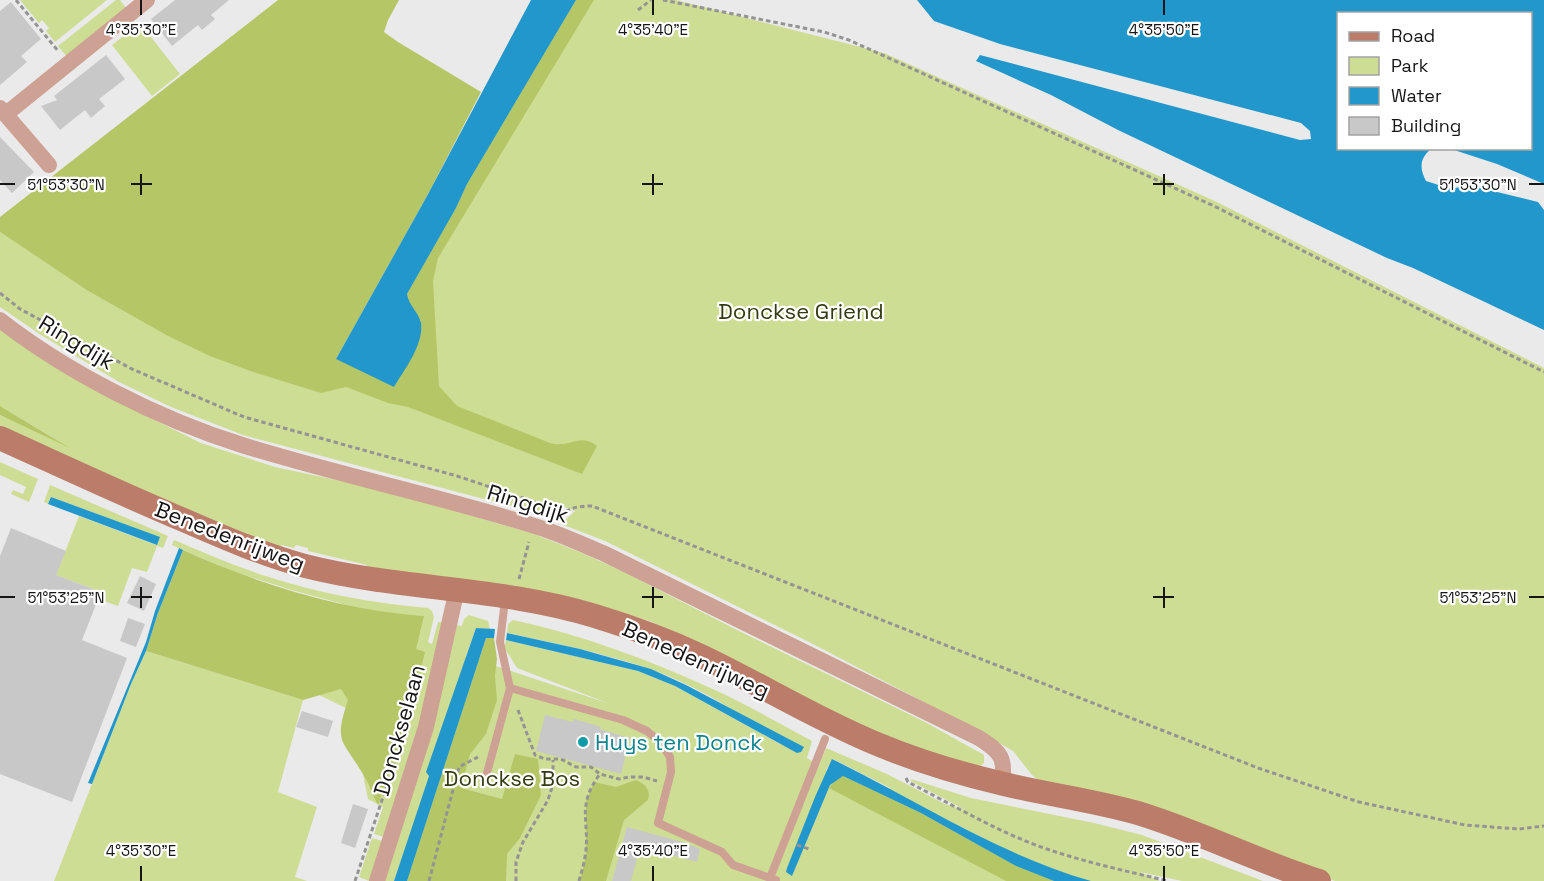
<svg xmlns="http://www.w3.org/2000/svg" width="1544" height="881" font-family="'Space Grotesk',sans-serif">
	<style>
		.green { fill: #cedd94; fill-rule: evenodd }
		.forest { fill: #b5c666 }
		.water { fill: #2297cb }
		.building { fill: #c8c8c9 }
		.lines { fill: none; stroke-linecap: round; stroke-linejoin: round }
		.path { stroke: #949495; stroke-width: 3; stroke-dasharray: 4.5 3; stroke-linecap: butt }
		.lane { stroke: #cda193; stroke-width: 8 }
		.street { stroke: #cda193; stroke-width: 16 }
		.secondary { stroke: #bb7c69; stroke-width: 24 }
		.ticks { fill: none; stroke: #161617; stroke-width: 2 }
		.culture-dot { fill: #0f9aa8; stroke: #fff; stroke-width: 2 }
		.labels { text-anchor: middle; stroke-width: 4.5; stroke-linejoin: round; paint-order: stroke }
		.park-label { font-size: 22px; fill: #343b12; stroke: #fff }
		.street-label { font-size: 22px; fill: #161617; stroke: #fff }
		.culture-label { font-size: 22px; fill: #0d838f; stroke: #fff; text-anchor: start }
		.ticks-label { font-size: 15px; text-anchor: middle; fill: #161617; stroke: #fff; stroke-width: 4.5; stroke-linejoin: round; paint-order: stroke }
	</style>
	<rect width="100%" height="100%" fill="#eaeaeb"/>
	<path class="green" d="M20,0H107L55,42L46,31L49,28L42,20L39,23Z
		M116,0H120L127,9L67,57L58,46Z
		M566,0H676L884,53L1217,202L1544,368V881H1335L1045,785L1032,775L1013,751L981,732L811,643L660,568L605,541L561,524L575,511L560,505L540,512L495,502L243,435L171,407L119,382L41,335L0,307V232L88,291L166,335L321,393Z
		M140,23L180,74L152,96L112,45Z
		M0,329L106,396L201,443L275,467L384,490L534,534L582,553L624,572L737,630L925,722L984,755V763L976,770L885,742L741,666L652,622L613,610L366,570L367,565L308,551V548L296,545L294,548L281,545L280,550L0,429V415L62,443L0,406Z
		M0,462L38,479L29,502L11,494L13,490L23,494L26,487L0,475Z
		M50,485L168,536L163,548L157,546L147,572L132,568L118,606L98,599L101,592L56,575L79,516L156,545L159,537L51,497L48,504L44,502Z
		M174,540C205,553 236,567 269,577C321,594 373,603 428,608L432,611L434,617L428,642L432,644L438,622L462,626L464,619L469,615L488,621L490,629L476,628L466,656L610,704L517,668L504,647L506,640L638,671L675,686L782,745C742,714 698,686 650,669C603,653 555,643 507,633L508,624L513,620C583,635 649,660 715,690C748,705 780,724 812,741L807,758L819,765L826,748L887,774L945,804L965,810L911,781V779L971,798L1094,823L1142,835L1263,881H1182L1140,872L1160,881H407L414,824L394,881H384V837L374,834L383,807L368,799L350,710L166,621L418,639L423,616L388,613L350,606L288,589L226,569L172,545ZM833,759L892,789L826,770Z
		M146,651L303,700L278,792L317,807L295,877L307,881H54L131,684Z
		M372,838L383,841L369,881L359,877Z"/>
	<path class="forest" d="M278,0H399L388,20L384,32L398,42L481,92L427,196L336,359L421,321L409,303L407,294L456,208L467,184L576,0H594L438,258L433,281L439,386L457,406L550,443C570,449 579,432 597,446L582,474L408,407L388,403L346,387L321,393L253,372L210,356L166,335L88,291L0,232V217Z
		M0,406L70,448L0,415Z
		M183,550C258,584 341,610 424,616L416,649L425,652L412,705L378,805C373,796 370,785 364,776C343,739 333,745 348,700L341,689L303,700L146,651L158,613Z
		M486,638H494L497,659L495,676L497,700L486,734L470,754L461,788L502,799L515,754L538,759L541,795L520,838L507,854L506,881H407Z
		M843,776L921,813L1016,866L1054,881H1006L829,788L835,780Z
		M636,780C645,784 651,789 648,800L624,820L606,881H580L586,856V802L594,782L616,787Z"/>
	<path class="water" d="M531,0H576L467,184L456,208L407,294C409,306 419,313 421,323C424,345 404,370 394,387L336,359L427,196Z
		M917,0H1544V184L1497,164L1451,149L1530,148V14H1338V148L1431,149C1420,158 1419,168 1426,181L1451,189L1468,185L1538,202L1544,210V330L1413,268L1387,258L1118,130L1051,95L976,61L980,55L1300,140L1311,139L1310,131L1301,123L1000,44L934,21Z
		M51,497L160,537L157,545L48,504Z
		M179,548L183,550L158,613L146,651L131,684L92,784L88,783L146,642L155,611Z
		M476,628L495,629L494,638H486L407,881H394L429,776L426,772Z
		M507,633L580,649L651,669L686,685L804,747L801,752L797,753L675,686L638,671L506,640Z
		M832,759C918,801 999,855 1091,881H1054L1016,866L921,813L843,776L830,785L792,876L786,872L787,868L815,797Z"/>
	<path class="building" d="M175,0H229L211,15L215,19L202,30L198,25L172,46L151,19Z
		M11,2L41,39L21,56L27,62L0,85V11Z
		M106,55L125,79L99,99L105,106L91,118L85,110L60,130L41,106L57,100L54,96Z
		M0,137L34,172L12,193L0,180Z
		M11,528L66,551L56,575L101,592L82,640L127,658L72,802L0,774V556Z
		M140,576L156,584L144,611L127,603Z
		M128,618L145,624L136,647L120,641Z
		M302,711L333,721L328,737L296,727Z
		M545,715L573,722L574,719L588,723L601,727L599,729L630,738L621,774L536,751Z
		M353,804L368,809L355,848L341,843Z
		M627,827L686,843L700,849L697,862L640,847L631,881H612Z"/>
	<g class="lines">
		<path class="path" d="M16,0L59,52
			M663,0L824,32L849,40L1214,206L1544,372
			M638,10L651,0
			M0,293L20,309L132,369L244,417L457,476L565,512
			M560,516C569,507 580,506 592,506L1258,768L1359,802L1465,825L1519,829L1544,826
			M519,579L529,542
			M518,710L535,755L545,759H561L576,767H591L600,774L619,779L629,777H643L657,781
			M906,778L908,782C951,804 998,832 1044,848C1084,862 1126,871 1168,881
			M797,845L809,849
			M355,881L397,755
			M429,881L459,767L478,757
			M516,881V862L523,842L548,800L553,784V760
			M579,881C581,873 584,865 585,857C591,823 575,807 600,774"/>
		<path class="lane" d="M505,600L500,642L510,688L623,720L647,731L661,743L670,757L671,772L658,823L722,852L733,865L776,880
			M487,773L510,688
			M770,878L825,739"/>
		<path class="street" d="M0,108L49,165
			M6,114L147,0
			M0,320C68,373 159,419 242,445C341,476 445,497 544,529C564,536 584,545 603,553L979,738C1001,752 1006,758 1002,784
			M377,881L426,727L457,589"/>
		<path class="secondary" d="M0,438C62,466 124,495 186,521C225,538 264,555 305,566C400,590 501,587 595,616C631,627 667,640 701,656C760,684 816,719 877,744C918,761 961,774 1004,784C1049,795 1097,801 1141,814C1202,833 1259,862 1319,881"/>
	</g>
	<path class="ticks" d="M141,0V15M653,0V15M1164,0V15M141,174V195M653,174V195M1164,174V195M0,184H15M131,184H152M642,184H663M1153,184H1174M1529,184H1544M141,587V608M653,587V608M1164,587V608M0,597H15M131,597H152M642,597H663M1153,597H1174M1529,597H1544M141,866V881M653,866V881M1164,866V881"/>
	<circle class="culture-dot" cx="583" cy="742" r="6"/>
	<g class="labels">
		<g class="park-label">
			<text x="801" y="319">Donckse Griend</text>
			<text x="512" y="786">Donckse Bos</text>
		</g>
		<g class="street-label">
			<text transform="translate(77 342) rotate(31)" y="8">Ringdijk</text>
			<text transform="translate(528 503) rotate(17)" y="8">Ringdijk</text>
			<text transform="translate(230 536) rotate(21)" y="8">Benedenrijweg</text>
			<text transform="translate(696 659) rotate(24)" y="8">Benedenrijweg</text>
			<text transform="translate(399 730) rotate(-74)" y="8">Donckselaan</text>
		</g>
		<g class="culture-label">
			<text x="595" y="750">Huys ten Donck</text>
		</g>
	</g>
	<g class="ticks-label">
		<text x="141" y="35">4°35'30"E</text>
		<text x="653" y="35">4°35'40"E</text>
		<text x="1164" y="35">4°35'50"E</text>
		<text x="66" y="190">51°53'30"N</text>
		<text x="1478" y="190">51°53'30"N</text>
		<text x="66" y="603">51°53'25"N</text>
		<text x="1478" y="603">51°53'25"N</text>
		<text x="141" y="856">4°35'30"E</text>
		<text x="653" y="856">4°35'40"E</text>
		<text x="1164" y="856">4°35'50"E</text>
	</g>
	<rect x="1337" y="12" width="195" height="138" fill="#ffffff" stroke="#a2a2a2" stroke-width="1.5"/>
	<rect x="1349" y="32" width="30" height="9" fill="#bb7c69" stroke="#a2a2a2" stroke-width="1.5"/>
	<text x="1391" y="42" font-size="18" fill="#161617">Road</text>
	<rect x="1349" y="57" width="30" height="18" fill="#cedd94" stroke="#a2a2a2" stroke-width="1.5"/>
	<text x="1391" y="72" font-size="18" fill="#161617">Park</text>
	<rect x="1349" y="87" width="30" height="18" fill="#2297cb" stroke="#a2a2a2" stroke-width="1.5"/>
	<text x="1391" y="102" font-size="18" fill="#161617">Water</text>
	<rect x="1349" y="117" width="30" height="18" fill="#c8c8c9" stroke="#a2a2a2" stroke-width="1.5"/>
	<text x="1391" y="132" font-size="18" fill="#161617">Building</text>
</svg>
